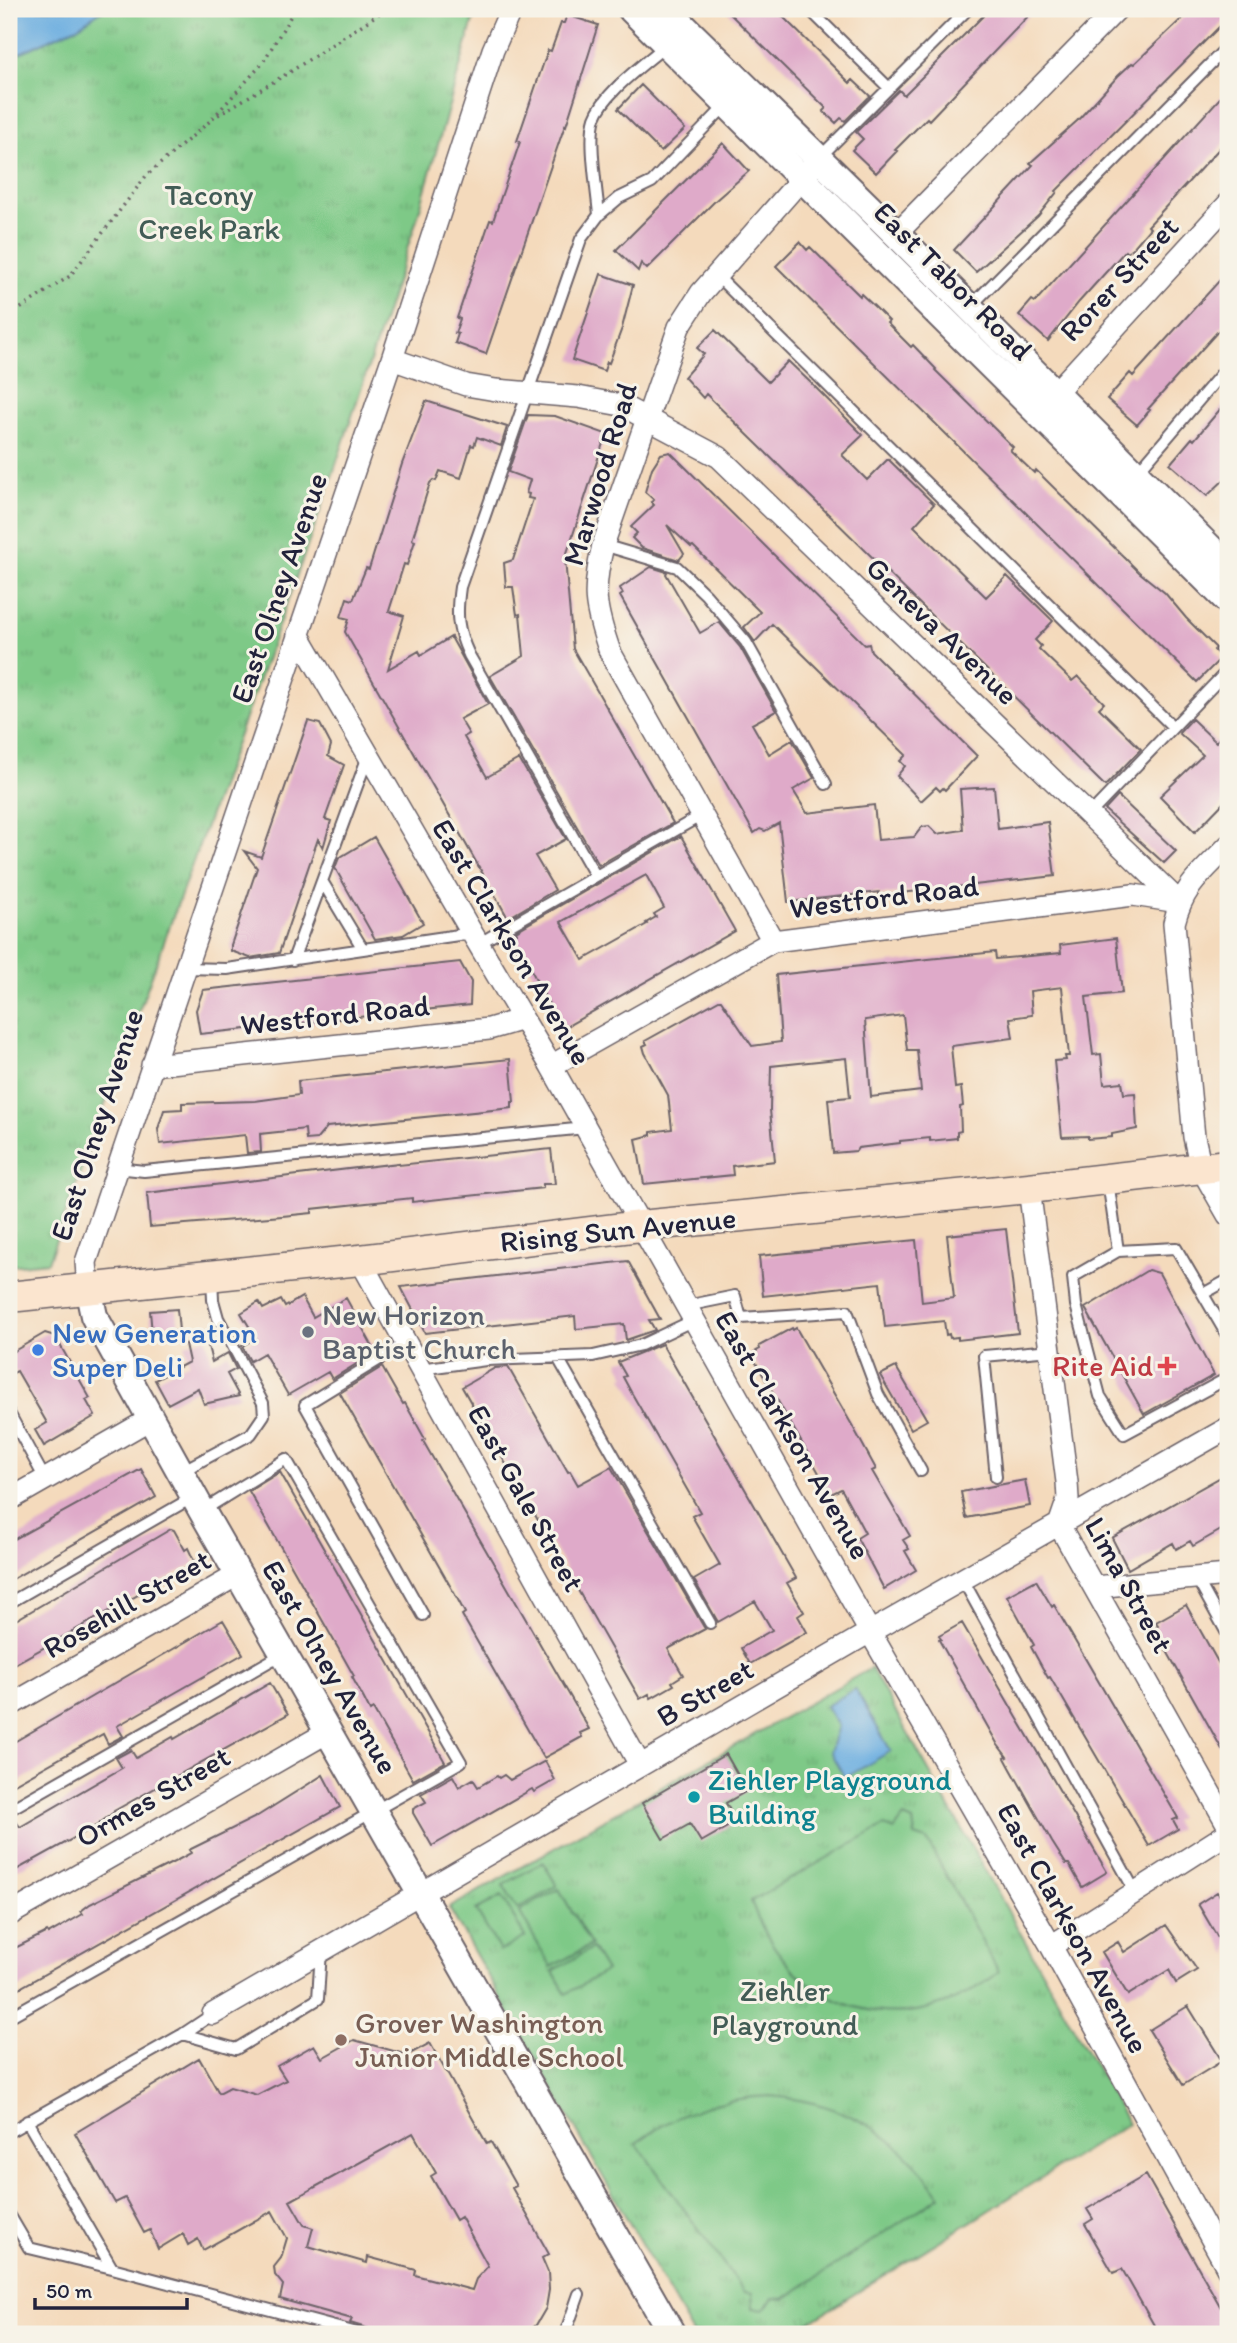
<svg xmlns="http://www.w3.org/2000/svg" width="1237" height="2343" font-family="Itim,sans-serif">
	<style>
		.grass { fill: url(#grass-tufts); stroke: #507661; stroke-width: 2 }
		.garden { fill: #7ec987; stroke: #507661; stroke-width: 2 }
		.water { fill: #6bade0; stroke: #46688e; stroke-width: 2 }
		.building { fill: #dfaac9; fill-rule: evenodd }
		.lines { fill: none; stroke-linecap: round; stroke-linejoin: round }
		.service-casing { stroke: #6c6268; stroke-width: 14 }
		.minor-casing { stroke: #6c6268; stroke-width: 24 }
		.tertiary-casing { stroke: #6c6268; stroke-width: 30 }
		.secondary-casing { stroke: #6c6268; stroke-width: 33 }
		.path { stroke: #6c6268; stroke-width: 3.5; stroke-dasharray: 2 5; stroke-linecap: butt }
		.service { stroke: #fff; stroke-width: 10 }
		.minor { stroke: #fff; stroke-width: 21 }
		.tertiary { stroke: #fff; stroke-width: 26 }
		.secondary { stroke: #fbe5cf; stroke-width: 30 }
		.worship-dot { fill: #6b7280; stroke: #f7f3e8; stroke-width: 2.5 }
		.shop-dot { fill: #3f7fe0; stroke: #f7f3e8; stroke-width: 2.5 }
		.health-dot { fill: #e0444e; stroke: #f7f3e8; stroke-width: 2.5 }
		.culture-dot { fill: #0f9aa8; stroke: #f7f3e8; stroke-width: 2.5 }
		.education-dot { fill: #8d6e63; stroke: #f7f3e8; stroke-width: 2.5 }
		.labels { text-anchor: middle; stroke-width: 6; stroke-linejoin: round; paint-order: stroke }
		.park-label { font-size: 30px; fill: #425c56; stroke: #f7f3e8 }
		.street-label { font-size: 30px; fill: #22223b; stroke: #f7f3e8 }
		.worship-label { font-size: 30px; fill: #5b616d; stroke: #f7f3e8; text-anchor: start }
		.shop-label { font-size: 30px; fill: #366cbe; stroke: #f7f3e8; text-anchor: start }
		.health-label { font-size: 30px; fill: #be3a42; stroke: #f7f3e8; text-anchor: end }
		.culture-label { font-size: 30px; fill: #0d838f; stroke: #f7f3e8; text-anchor: start }
		.education-label { font-size: 30px; fill: #785e54; stroke: #f7f3e8; text-anchor: start }
	</style>
	<defs>
		<pattern id="grass-tufts" width="24" height="20" patternUnits="userSpaceOnUse" patternTransform="scale(1.75)"><rect width="24" height="20" fill="#7ec987"/><path d="M3 7l-1-3M5 7V3M7 7l1-3M15 17l-1-3M17 17v-4M19 17l1-3" fill="none" stroke="#6dac75"/></pattern>
	</defs>
	<rect width="100%" height="100%" fill="#f7f3e8"/>
	<filter id="ink" filterUnits="userSpaceOnUse"><feTurbulence type="fractalNoise" baseFrequency=".0143" numOctaves="2"/><feDisplacementMap in="SourceGraphic" scale="14" xChannelSelector="R" yChannelSelector="G"/><feConvolveMatrix kernelMatrix="1 2 1 2 8 2 1 2 1" color-interpolation-filters="sRGB"/></filter>
	<filter id="wash" filterUnits="userSpaceOnUse"><feTurbulence type="fractalNoise" baseFrequency=".00686" numOctaves="4" result="noise"/><feDisplacementMap in="SourceGraphic" scale="28" xChannelSelector="R" yChannelSelector="G"/><feGaussianBlur stdDeviation="1.57" result="paint"/><feColorMatrix in="noise" values="0 0 0 0 0 0 0 0 0 0 0 0 0 0 0 0 0 1.4 0 .05"/><feComposite in="paint" operator="in"/></filter>
	<g filter="url(#wash)">
		<rect width="100%" height="100%" fill="#f4dabc"/>
		<path class="grass" d="M9,9H483L473,21L417,219L327,492L48,1262L9,1266Z
			M871,1668L1128,2124L790,2334H693L449,1908Z"/>
		<path class="garden" d="M904,1817L913,1821L915,1836L927,1840L999,1972C906,2048 791,2013 751,1901L884,1826L894,1830Z
			M543,1862L557,1886L517,1909L503,1885Z
			M559,1889L591,1945L551,1967L519,1911Z
			M502,1896L525,1937L500,1951L476,1910Z
			M592,1948L606,1971L566,1994L553,1971Z
			M771,2096C846,2103 898,2133 940,2196L784,2299L773,2298L763,2310L753,2308L752,2293L744,2292L636,2143C677,2112 719,2098 771,2096Z"/>
		<path class="water" d="M9,9H104L77,27L9,58Z
			M855,1689L891,1751L845,1778L830,1752L838,1726L826,1706Z"/>
		<g id="blocks">
			<path class="building" d="M725,9H775L850,83L853,80L870,96L845,121L841,118L836,123L823,111L826,108Z
				M990,9H1035L929,120L927,118L895,150L897,151L876,173L852,150L863,139L856,132L899,90L904,95Z
				M1192,9H1228V18L1056,191L1057,192L1038,216L976,272L954,250L1033,165L1030,163L1077,121L1118,76L1132,63L1134,64Z
				M567,15L598,25L566,126L565,125L486,354L455,343L458,334L455,333L460,319L457,318L490,220L493,221L502,194L520,142L517,141L548,50L551,51L561,23H564Z
				M641,85L685,129L661,152L618,109Z
				M1228,89V139L1148,226L1150,228L1133,248L1127,253L1125,251L1079,302L1048,341L1019,315L1032,300L1035,302Z
				M723,143L749,171L716,200L647,269L641,263L638,271L616,250Z
				M800,242L807,250L810,247L860,296L861,294L876,308L889,321L887,323L911,347L913,345L936,369L935,370L1013,447L1010,450L1034,473L1036,470L1139,572L1165,593L1186,618L1216,648L1214,650L1221,658L1197,682L776,266Z
				M1228,271V320L1148,409L1150,410L1137,425L1107,399L1130,373L1133,376Z
				M601,274L633,285L622,328L609,363L607,362L604,371L572,360Z
				M715,330L768,382L788,361L811,383L863,435L842,455L867,480L888,459L934,504L914,526L986,597L1007,576L1053,621L1035,640L1041,646L1039,649L1072,681L1078,676L1104,703L1099,708L1141,749L1105,786L754,441L706,394L703,398L684,377L704,354L697,348Z
				M1228,400V476L1207,496L1170,464L1192,438L1194,440Z
				M426,401L507,427L501,446L477,437L474,446L471,445L461,478L440,471L436,481L433,480L430,483L412,540L415,541L407,565L404,564L389,611L404,616L388,669L419,651L421,655L451,637L488,704L460,719L469,734L464,737L469,746L487,777L519,759L566,839L535,856L555,890L508,918L345,632L349,619L341,617L347,598L353,600L366,568L369,569L402,464Z
				M528,415L555,416L606,434L565,559L573,649L673,823L599,865L490,676L524,656L520,614L517,615L513,587H506L504,563L513,560L533,499L528,498L529,494L526,493L530,480L508,472Z
				M670,452L865,645L869,644L871,651L878,658L977,756L945,790L943,788L940,791L936,787L921,801L897,776L905,766L900,761L906,755L772,624L755,642L744,627L760,612L693,546L691,547L667,525L684,554L679,560L642,548L632,538L637,533L631,527L654,505L651,502L654,500L645,492L652,468L661,454Z
				M651,567L667,572L666,574L700,633L719,622L740,647L776,711L752,724L760,738L769,754L792,740L814,778L793,790L807,813L874,805L878,840L914,837L922,827L929,826L937,834L963,830L960,789L994,787L998,829L1048,822L1055,876L920,891L879,895V892L788,902L779,823L765,831L760,829L754,833L620,596L623,594L620,588Z
				M1192,719L1216,742L1228,728V798L1195,832L1160,796L1203,755L1179,733Z
				M308,721L320,724L331,745L328,756L344,765L325,819L331,821L323,848L318,839L279,953L250,958L231,951V945L257,868L244,851L261,857Z
				M1118,796L1176,851L1164,863L1105,810Z
				M681,836L735,931L562,1029L528,964L526,965L509,938L517,933L516,931ZM646,875L664,908L654,914L656,917L646,923L647,924L583,960L561,922Z
				M374,837L423,923L403,935L375,939L335,868L339,858Z
				M1116,938L1122,993L1086,997L1093,1055L1101,1054L1104,1084L1122,1082L1124,1094L1135,1093L1137,1129L1112,1134V1137L1088,1139V1136L1062,1137L1054,1061L1066,1060L1065,1056H1069L1062,987L1030,991L1032,1015L1010,1018L1013,1038L951,1046L955,1088L961,1087L963,1106L960,1107L961,1131L957,1132V1138L930,1141V1138L900,1141V1143L858,1148L856,1151L833,1153L828,1099L850,1097L846,1058L771,1066L770,1110L775,1161L732,1166L733,1175L644,1184L636,1139L651,1135V1132L672,1129L668,1095L645,1053L643,1046L647,1044L645,1041L719,1000H721L752,1046L781,1042L776,975L995,952L996,959L1061,953L1060,945ZM903,1015L907,1050H917L921,1091L871,1097L865,1020Z
				M460,962L471,982L470,1005L200,1034L196,1010L203,990Z
				M510,1059L514,1102H512V1108L327,1127L317,1139L306,1140L305,1129L260,1134L261,1152L247,1153L245,1135L160,1144L158,1129L164,1110L182,1109V1103L255,1101L299,1095L298,1081Z
				M551,1149L555,1184H543V1188L412,1202V1198L312,1209V1213L282,1216L150,1227L147,1193L399,1163V1165Z
				M1006,1229L1018,1333L958,1340V1337L950,1338L949,1334L946,1335L944,1321L885,1327L880,1283L763,1296L759,1256L916,1240L922,1302L954,1298L947,1235Z
				M628,1261L660,1319L649,1320L655,1330L626,1340L624,1324L576,1329L575,1316L425,1333L401,1287Z
				M1148,1270L1159,1273L1214,1375L1144,1414L1085,1308Z
				M302,1297L313,1317L346,1298L373,1347L371,1348L374,1353L332,1379L328,1372L288,1395L264,1353L250,1361L242,1346L256,1338L241,1313L259,1302L263,1309L281,1300L285,1307Z
				M177,1309L179,1331L152,1333L150,1311Z
				M792,1328L793,1330L796,1328L852,1425L876,1469L872,1471L910,1536L903,1540L909,1549L905,1551L916,1570L884,1589L857,1538L865,1533L843,1492L841,1489L831,1494L751,1354L760,1349L759,1346Z
				M45,1333L55,1336L90,1398L86,1400L95,1416L44,1446L35,1430L47,1423L17,1371L9,1375V1354Z
				M206,1338L212,1362L228,1353L236,1369L227,1374L239,1396L204,1404L198,1388L168,1404L155,1380L189,1362L185,1344Z
				M662,1344L796,1578L787,1583L804,1612L798,1616L807,1632L750,1664L741,1648L772,1630L755,1601L718,1622L694,1580L720,1565L692,1516L700,1512L631,1392L623,1377L626,1376L618,1362Z
				M382,1367L403,1404L405,1403L425,1439L423,1441L589,1729L580,1733L582,1737L544,1758L462,1615L465,1613L457,1598L340,1393Z
				M508,1367L568,1472L570,1471L578,1485L611,1467L705,1629L668,1649L683,1675L672,1682L674,1685L651,1698L649,1694L640,1699L462,1387L495,1368Z
				M896,1367L927,1420L911,1429L880,1375Z
				M141,1469L156,1497L9,1581V1542Z
				M280,1472L445,1762L413,1780L373,1709L370,1711L364,1699L352,1677L354,1676L249,1491Z
				M1228,1473V1526L1193,1546L1190,1541L1176,1549L1173,1543L1128,1569L1112,1538Z
				M1025,1480L1030,1506L966,1518L961,1492Z
				M171,1529L174,1530L185,1550L188,1548L195,1563L9,1667V1624Z
				M1036,1580L1052,1607L1054,1605L1178,1818L1173,1820L1178,1829L1149,1846L1050,1677L1048,1678L1031,1647L1034,1645L1007,1596Z
				M1186,1605L1228,1680V1760L1154,1628L1158,1625L1156,1622Z
				M223,1620L243,1654L117,1726L123,1736L108,1744L103,1734L9,1787V1745Z
				M962,1623L1107,1872L1082,1887L1069,1864H1066L1052,1842L1011,1769L1005,1758L1007,1757L998,1745L939,1640L941,1639L939,1636Z
				M270,1683L288,1714L114,1811V1812L96,1826L9,1874V1818L13,1817L20,1827L122,1768L116,1758L131,1750L136,1758L173,1737L174,1739Z
				M726,1754L747,1791L726,1803L736,1822L701,1842L690,1824L663,1839L642,1803Z
				M545,1761L555,1780L534,1792L532,1789L432,1846L413,1813V1809L426,1802L421,1794L453,1776L459,1787L473,1779L478,1787L497,1776L499,1778L504,1775L510,1780Z
				M323,1775L340,1807L9,1994V1954L14,1951L13,1949L47,1932L48,1934L83,1914L81,1911L90,1904L174,1862L191,1853L189,1850L256,1817Z
				M1217,1892L1228,1906V1955L1198,1904Z
				M1166,1925L1197,1970L1176,1983L1169,1970L1128,1995L1102,1952L1118,1942L1124,1952Z
				M1188,2006L1222,2061L1183,2085L1149,2030Z
				M354,2040L408,2055L430,2043L487,2144L491,2142L516,2186L512,2188L549,2254L542,2258L548,2272L549,2290L546,2308L536,2325L526,2334H386L350,2323L352,2319L280,2299L283,2285L275,2275L274,2267L281,2258L287,2238L272,2211L203,2250L198,2239L188,2245L183,2234L158,2249L150,2230L144,2233L125,2198L115,2203L75,2133L199,2058L219,2093L230,2087L257,2095L286,2080L277,2066L314,2045L322,2058ZM413,2133L436,2173L431,2176L456,2220L461,2217L488,2266L476,2279L472,2290L415,2275L416,2270L368,2257L367,2263L308,2246L313,2228L304,2225L290,2201Z
				M1146,2175L1228,2320V2334H1159L1122,2269L1113,2273L1085,2224L1093,2219L1087,2209Z"/>
		</g>
	</g>
	<g filter="url(#ink)">
		<use href="#blocks" fill-opacity="0" stroke="#6c6268" stroke-width="2"/>
		<g class="lines">
			<g class="service-casing">
				<path id="service" d="M809,9L889,88
					M819,158L968,9
					M599,215C597,191 588,139 595,118C605,91 645,64 666,45
					M717,276L1173,727
					M969,308L1228,46
					M1137,473L1228,366
					M603,545L677,567L706,595L746,642L826,784
					M1089,815L1228,670
					M595,875L469,655C457,629 456,615 460,587L581,239L599,215L619,198L652,182L727,104
					M322,881L363,949
					M478,944L702,815
					M293,960L368,756
					M184,968L227,969L472,933
					M117,1168L144,1171L586,1128
					M1108,1181L1118,1251
					M1203,1294L1228,1280
					M686,1306L735,1296L741,1318L847,1311L878,1394L921,1471
					M1228,1337L1176,1248L1118,1251L1073,1277L1076,1305L1100,1396L1124,1434L1228,1378
					M406,1343L305,1405L423,1615
					M558,1358L710,1623
					M420,1369L486,1360L593,1356L641,1345L694,1320
					M9,1413L45,1479
					M182,1471L251,1434L264,1415L263,1403L218,1318L213,1300L212,1276
					M996,1477L984,1356L1051,1350
					M1197,1579L1228,1635
					M963,1580L1136,1893
					M9,1603L195,1496
					M9,1810L284,1653
					M213,2014L183,2034L236,2049L318,1999L321,1950
					M9,2017L461,1762L286,1459L202,1511
					M9,2132L183,2034
					M9,2214L29,2248L112,2268L27,2121
					M112,2268L361,2334
					M565,2334L579,2294"/>
			</g>
			<g class="minor-casing">
				<path id="minor" d="M896,234L1117,9
					M392,359L466,385L496,390L578,397L621,405L719,457L1179,902
					M1054,394L1228,204
					M298,634L472,933L551,1066L870,1632L1051,1946L1228,2269
					M1228,846C1203,872 1183,886 1174,923L1194,1137L1201,1168L1228,1215
					M773,941L610,652C594,606 592,592 603,545L679,327L701,293L811,168
					M152,1065L489,1029L523,1019
					M551,1066L773,941L1133,895L1179,902
					M1029,1188L1067,1482L1068,1499L1059,1525L1228,1825
					M360,1260L640,1765
					M88,1288L86,1262L392,359L493,50L511,9
					M9,1500L152,1418
					M1094,1587L1228,1575
					M9,1706L239,1574
					M9,1915L328,1732
					M1051,1946L1228,1833
					M213,2014L870,1632L1228,1428"/>
			</g>
			<g class="tertiary-casing">
				<path id="tertiary" d="M631,9L1228,601
					M666,9L896,234L1228,566
					M88,1288L94,1316L202,1511L672,2334"/>
			</g>
			<g class="secondary-casing">
				<path id="secondary" d="M9,1297L360,1260L640,1226L1029,1188L1228,1165"/>
			</g>
			<path class="path" d="M218,115L290,72L386,9
				M9,316L70,276L146,176L210,121L262,64L295,9"/>
			<use href="#service" class="service"/>
			<use href="#minor" class="minor"/>
			<use href="#tertiary" class="tertiary"/>
			<use href="#secondary" class="secondary"/>
		</g>
	</g>
	<circle class="worship-dot" cx="308" cy="1332" r="7"/>
	<circle class="shop-dot" cx="38" cy="1350" r="7"/>
	<path class="health-dot" d="M1163.5 1355.5h7v7h7v7h-7v7h-7v-7h-7v-7h7z"/>
	<circle class="culture-dot" cx="694" cy="1797" r="7"/>
	<circle class="education-dot" cx="341" cy="2040" r="7"/>
	<g class="labels">
		<g class="park-label">
			<text x="209" y="205">Tacony<tspan x="209" dy="34">Creek Park</tspan></text>
			<text x="785" y="2001">Ziehler<tspan x="785" dy="34">Playground</tspan></text>
		</g>
		<g class="street-label">
			<text transform="translate(1119 279) rotate(-47)" y="10">Rorer Street</text>
			<text transform="translate(953 281) rotate(45)" y="10">East Tabor Road</text>
			<text transform="translate(600 474) rotate(-73)" y="10">Marwood Road</text>
			<text transform="translate(279 588) rotate(-71)" y="10">East Olney Avenue</text>
			<text transform="translate(942 631) rotate(44)" y="10">Geneva Avenue</text>
			<text transform="translate(884 897) rotate(-7)" y="10">Westford Road</text>
			<text transform="translate(512 942) rotate(59)" y="10">East Clarkson Avenue</text>
			<text transform="translate(335 1015) rotate(-6)" y="10">Westford Road</text>
			<text transform="translate(97 1125) rotate(-72)" y="10">East Olney Avenue</text>
			<text transform="translate(618 1230) rotate(-6)" y="10">Rising Sun Avenue</text>
			<text transform="translate(793 1435) rotate(60)" y="10">East Clarkson Avenue</text>
			<text transform="translate(526 1498) rotate(61)" y="10">East Gale Street</text>
			<text transform="translate(1129 1585) rotate(61)" y="10">Lima Street</text>
			<text transform="translate(127 1604) rotate(-30)" y="10">Rosehill Street</text>
			<text transform="translate(330 1667) rotate(60)" y="10">East Olney Avenue</text>
			<text transform="translate(705 1693) rotate(-30)" y="10">B Street</text>
			<text transform="translate(153 1797) rotate(-30)" y="10">Ormes Street</text>
			<text transform="translate(1073 1928) rotate(61)" y="10">East Clarkson Avenue</text>
		</g>
		<g class="worship-label">
			<text x="322" y="1325">New Horizon<tspan x="322" dy="34">Baptist Church</tspan></text>
		</g>
		<g class="shop-label">
			<text x="52" y="1343">New Generation<tspan x="52" dy="34">Super Deli</tspan></text>
		</g>
		<g class="health-label">
			<text x="1153" y="1376">Rite Aid</text>
		</g>
		<g class="culture-label">
			<text x="708" y="1790">Ziehler Playground<tspan x="708" dy="34">Building</tspan></text>
		</g>
		<g class="education-label">
			<text x="355" y="2033">Grover Washington<tspan x="355" dy="34">Junior Middle School</tspan></text>
		</g>
	</g>
	<rect width="1237" height="2343" fill="none" stroke="#f7f3e8" stroke-width="35"/>
	<path d="M35 2298v10h152v-10" fill="none" stroke="#22223b" stroke-width="3.5"/>
	<text x="46" y="2298" font-size="21" fill="#22223b" stroke="#f7f3e8" stroke-width="5" paint-order="stroke">50 m</text>
</svg>
